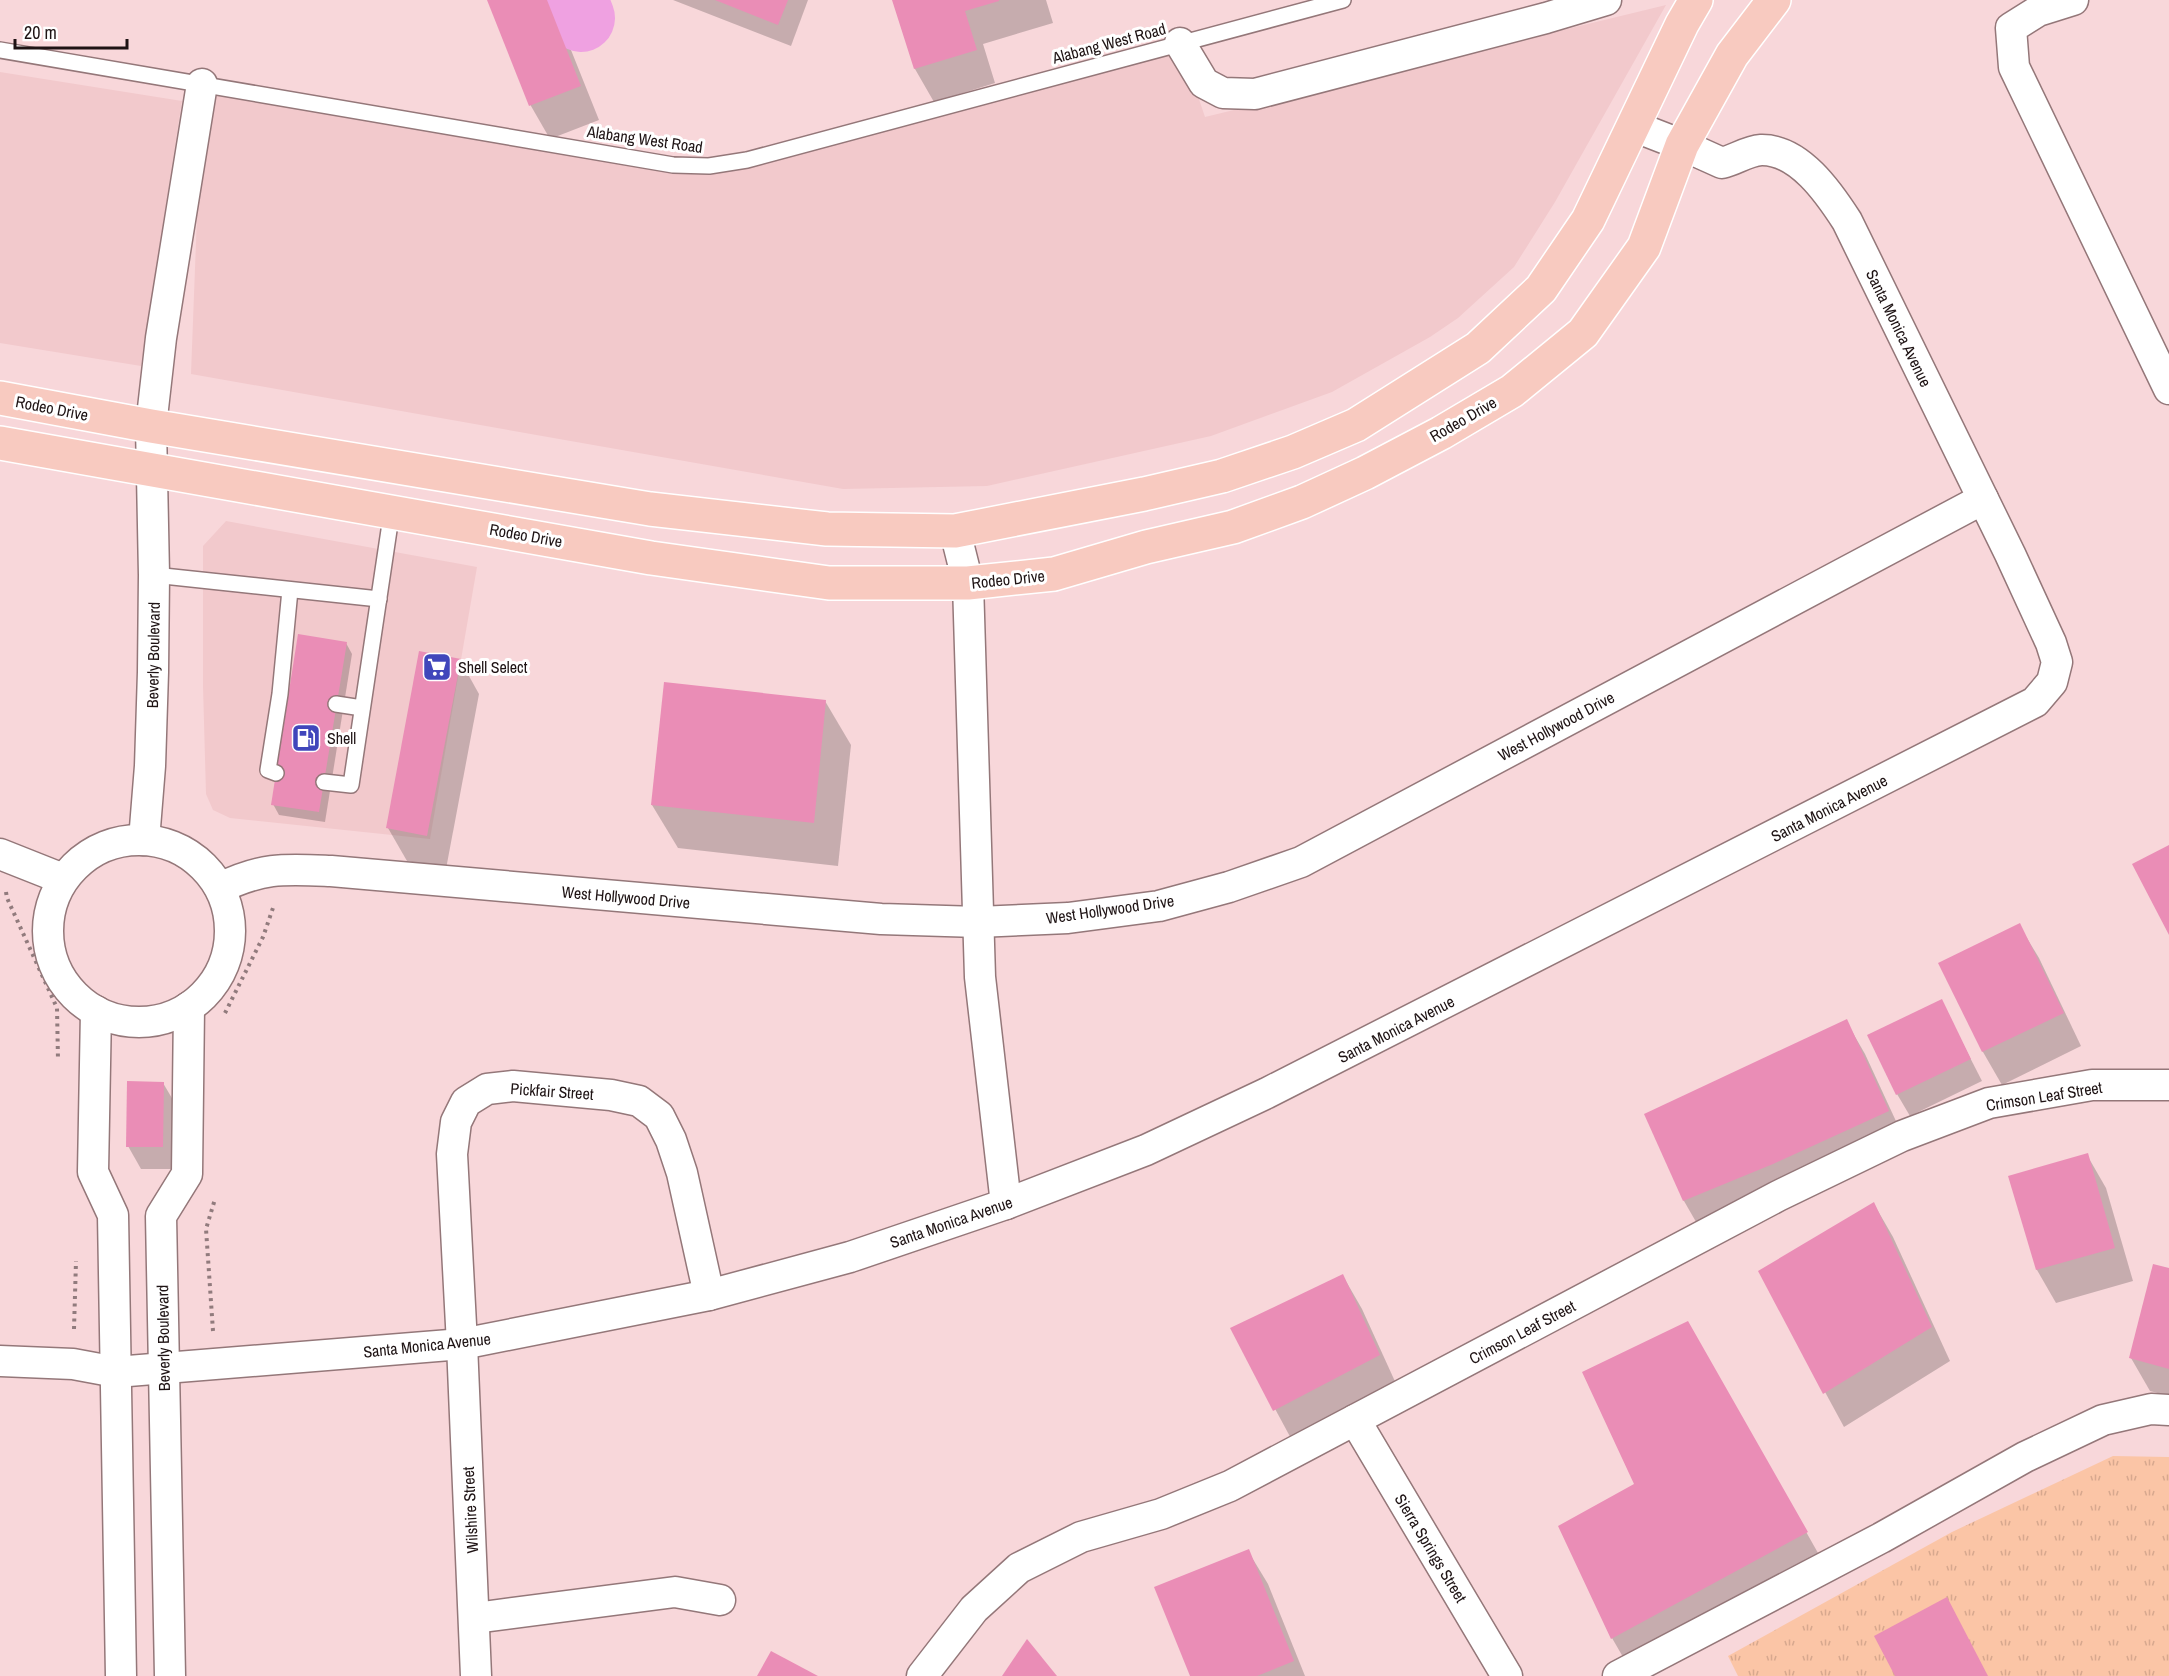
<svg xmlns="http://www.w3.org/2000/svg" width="2169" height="1676" font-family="'Archivo Narrow',sans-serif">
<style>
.built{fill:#f2c9cc}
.park{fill:url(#park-tufts)}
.shadow{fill:#0003}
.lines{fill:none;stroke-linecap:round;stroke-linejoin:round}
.river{stroke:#efa1e1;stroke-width:68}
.building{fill:#ea8db6}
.service-casing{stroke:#947779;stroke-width:18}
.minor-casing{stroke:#947779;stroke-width:33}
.primary-casing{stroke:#fff;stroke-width:36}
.path{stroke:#917b7d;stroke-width:4;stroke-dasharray:3 4.5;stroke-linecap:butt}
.service{stroke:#fff;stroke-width:15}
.minor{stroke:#fff;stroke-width:30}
.primary{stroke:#f8cac0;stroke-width:33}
.labels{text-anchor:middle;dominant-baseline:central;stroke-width:6;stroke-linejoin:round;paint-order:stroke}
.street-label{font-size:16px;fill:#1e1314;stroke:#fff}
.poi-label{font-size:16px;fill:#1e1314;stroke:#fff;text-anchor:start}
</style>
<defs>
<pattern id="park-tufts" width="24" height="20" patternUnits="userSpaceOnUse" patternTransform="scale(1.5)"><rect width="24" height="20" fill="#fbc5a6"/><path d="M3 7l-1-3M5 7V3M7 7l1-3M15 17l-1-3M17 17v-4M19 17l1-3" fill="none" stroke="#d7a88e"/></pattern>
</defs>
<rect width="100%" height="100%" fill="#f8d7da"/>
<g class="built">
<polygon points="1666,5 1555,202 1514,267 1458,318 1430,337 1332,392 1211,436 987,486 843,489 191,374 202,84 709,166 1180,43 1205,117"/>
<polygon points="0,72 182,101 141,366 0,343"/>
<polygon points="226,521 477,567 430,839 230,818 213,810 206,794 203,686 203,546"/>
</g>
<polygon class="park" points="2113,1456 2169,1457 2169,1676 1738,1676 1728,1656 1952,1532"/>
<g class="shadow">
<polygon points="489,0 551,0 599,120 550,139 531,106"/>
<polygon points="673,0 808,0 791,46"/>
<polygon points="894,0 1046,0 1053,23 983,44 995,83 934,102 915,69"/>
<polygon points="346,643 352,654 325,822 279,815 273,804"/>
<polygon points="460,660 479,694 446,869 407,861 388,828"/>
<polygon points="825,701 851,745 838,866 678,848 652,805"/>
<polygon points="2019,925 2039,958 2081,1046 2002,1085 1983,1052 1940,964"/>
<polygon points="1941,1001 1982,1081 1910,1116 1897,1094"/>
<polygon points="1846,1021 1865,1054 1907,1145 1703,1234 1684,1201 1646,1115"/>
<polygon points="163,1083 176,1105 175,1169 141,1169 128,1146"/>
<polygon points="2087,1155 2106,1188 2133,1281 2056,1303 2037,1270 2010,1177"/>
<polygon points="1874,1204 1893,1237 1950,1361 1844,1427 1760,1272"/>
<polygon points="2169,1269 2169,1396 2150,1391 2131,1358"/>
<polygon points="1343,1276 1362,1309 1398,1388 1294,1444 1232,1329"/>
<polygon points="1713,1367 1831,1576 1634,1676 1612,1638 1560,1527 1636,1485"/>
<polygon points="1248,1551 1268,1584 1305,1676 1191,1676"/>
</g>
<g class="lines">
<polyline class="river" points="574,0 581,18"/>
</g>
<g class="building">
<polygon points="487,0 547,0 581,86 529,106"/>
<polygon points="715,0 788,0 778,25"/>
<polygon points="892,0 999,0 999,1 965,11 977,50 914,69"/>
<polygon points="298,634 347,642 319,812 271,805"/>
<polygon points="419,651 461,659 427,836 386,828"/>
<polygon points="664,682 826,700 814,823 651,805"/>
<polygon points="2169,845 2169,935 2132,864"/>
<polygon points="2020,923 2064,1013 1982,1052 1938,963"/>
<polygon points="1942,999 1971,1059 1896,1095 1867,1035"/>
<polygon points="1847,1019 1889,1111 1773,1164 1683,1201 1644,1114"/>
<polygon points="127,1081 164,1082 163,1147 126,1147"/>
<polygon points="2088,1153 2115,1248 2036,1270 2008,1176"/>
<polygon points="1874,1202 1932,1327 1823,1394 1758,1271"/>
<polygon points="2153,1264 2169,1268 2169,1369 2129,1358"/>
<polygon points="1343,1274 1380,1355 1273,1411 1230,1328"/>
<polygon points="1688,1321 1808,1532 1611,1639 1558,1526 1634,1484 1582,1372"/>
<polygon points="1249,1549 1294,1661 1257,1676 1190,1676 1154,1587"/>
<polygon points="1947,1597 1988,1676 1895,1676 1874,1636"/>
<polygon points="1027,1639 1057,1676 1002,1676"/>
<polygon points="771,1651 818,1676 757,1676"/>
</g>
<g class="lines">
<g class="service-casing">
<g id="service">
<polyline points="0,50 673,165 709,166 747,160 1343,0"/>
<polyline points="154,575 379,599"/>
<polyline points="336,704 362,708"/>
<polyline points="276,773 268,770 280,694 290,590"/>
<polyline points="324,782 351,785 392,510"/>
</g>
</g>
<g class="minor-casing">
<g id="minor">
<polyline points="2073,0 2038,11 2011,28 2014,67 2169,389"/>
<polyline points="1180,43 1204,83 1223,93 1255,94 1546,18 1606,0"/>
<polyline points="955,531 968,583 980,977 1006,1204"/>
<polyline points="144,840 150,766 153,672 154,575 151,426 161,338 202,84"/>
<circle cx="139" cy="931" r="91"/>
<polyline points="0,854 63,879"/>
<path d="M220,888C263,867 284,869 331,871L881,919L978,922L1068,918L1159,906L1229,887L1301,862L1983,499"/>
<polyline points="96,1011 93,1172 113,1215 121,1676"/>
<path d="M0,1361L73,1364L116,1372L462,1344L709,1295L850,1257L1006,1204L1146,1150L1267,1093L2035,702L2052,682L2057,662L2051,643L2010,554L1847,221C1829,193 1799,149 1761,150C1747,151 1735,160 1722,163L1682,145L1633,126"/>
<polyline points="1355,1420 1507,1676"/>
<polyline points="475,1618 675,1592 720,1600"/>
<polyline points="170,1676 161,1216 187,1174 189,1007"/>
<polyline points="476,1676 462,1344 452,1154 456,1122 466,1102 487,1089 513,1086 611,1095 639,1101 659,1116 671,1140 682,1173 709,1295"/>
<polyline points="922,1676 974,1609 1019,1568 1081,1537 1161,1514 1230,1486 1778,1196 1902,1136 1989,1103 2092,1085 2169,1085"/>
<polyline points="1618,1676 1881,1538 2025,1457 2103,1420 2151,1409 2169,1410"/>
</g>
</g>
<g class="primary-casing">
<g id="primary">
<polyline points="0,398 151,426 650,509 827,529 955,531 1144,494 1222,476 1293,452 1356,425 1478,348 1541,289 1588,220 1682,24 1696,0"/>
<polyline points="0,443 651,558 829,583 968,583 1054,574 1146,547 1233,527 1302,502 1365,473 1441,433 1512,391 1583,333 1644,247 1682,145 1732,55 1774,0"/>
</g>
</g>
<g class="path">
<polyline points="6,892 7,898 57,1008 58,1060"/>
<polyline points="225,1013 263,937 274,905"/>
<polyline points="74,1329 76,1261"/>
<polyline points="213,1331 206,1229 215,1199"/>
</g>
<use href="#service" class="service"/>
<use href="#minor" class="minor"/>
<use href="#primary" class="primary"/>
</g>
<defs>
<g id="supermarket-square" transform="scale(1.5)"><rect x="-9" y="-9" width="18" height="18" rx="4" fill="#4046bb" stroke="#fff"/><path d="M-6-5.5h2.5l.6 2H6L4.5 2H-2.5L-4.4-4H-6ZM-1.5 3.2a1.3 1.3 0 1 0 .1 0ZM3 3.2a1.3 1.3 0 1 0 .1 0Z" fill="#fff"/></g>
<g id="fuel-square" transform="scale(1.5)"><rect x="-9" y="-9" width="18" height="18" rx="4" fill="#4046bb" stroke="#fff"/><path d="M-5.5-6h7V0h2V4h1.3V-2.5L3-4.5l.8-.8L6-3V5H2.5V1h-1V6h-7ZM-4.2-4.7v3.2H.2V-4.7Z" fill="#fff"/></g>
</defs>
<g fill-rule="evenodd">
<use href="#supermarket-square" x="437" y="667"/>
<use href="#fuel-square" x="306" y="738"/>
</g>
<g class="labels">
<g class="street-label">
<text transform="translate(1109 43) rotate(-15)">Alabang West Road</text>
<text transform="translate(645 139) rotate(8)">Alabang West Road</text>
<text transform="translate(1899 328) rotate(64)">Santa Monica Avenue</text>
<text transform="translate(52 408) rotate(11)">Rodeo Drive</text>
<text transform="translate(1463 419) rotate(-30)">Rodeo Drive</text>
<text transform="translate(526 535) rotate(10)">Rodeo Drive</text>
<text transform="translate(1008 579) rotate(-6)">Rodeo Drive</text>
<text transform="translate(153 655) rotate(-89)">Beverly Boulevard</text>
<text transform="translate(1556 726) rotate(-28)">West Hollywood Drive</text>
<text transform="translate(1829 808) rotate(-27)">Santa Monica Avenue</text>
<text transform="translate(626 897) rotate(5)">West Hollywood Drive</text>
<text transform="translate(1110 909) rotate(-8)">West Hollywood Drive</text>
<text transform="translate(1396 1029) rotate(-27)">Santa Monica Avenue</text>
<text transform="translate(552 1091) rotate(4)">Pickfair Street</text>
<text transform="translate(2044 1096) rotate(-9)">Crimson Leaf Street</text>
<text transform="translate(951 1222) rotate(-19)">Santa Monica Avenue</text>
<text transform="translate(1522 1332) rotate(-28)">Crimson Leaf Street</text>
<text transform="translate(163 1338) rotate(-91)">Beverly Boulevard</text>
<text transform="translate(427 1345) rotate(-6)">Santa Monica Avenue</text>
<text transform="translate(470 1510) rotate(-93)">Wilshire Street</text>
<text transform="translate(1431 1548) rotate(59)">Sierra Springs Street</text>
</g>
<g class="poi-label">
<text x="458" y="667">Shell Select</text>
<text x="327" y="738">Shell</text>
</g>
</g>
<path d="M15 39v9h112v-9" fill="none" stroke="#1e1314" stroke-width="3"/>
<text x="24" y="39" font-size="18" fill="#1e1314" stroke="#ffffff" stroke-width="4.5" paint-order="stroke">20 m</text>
</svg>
